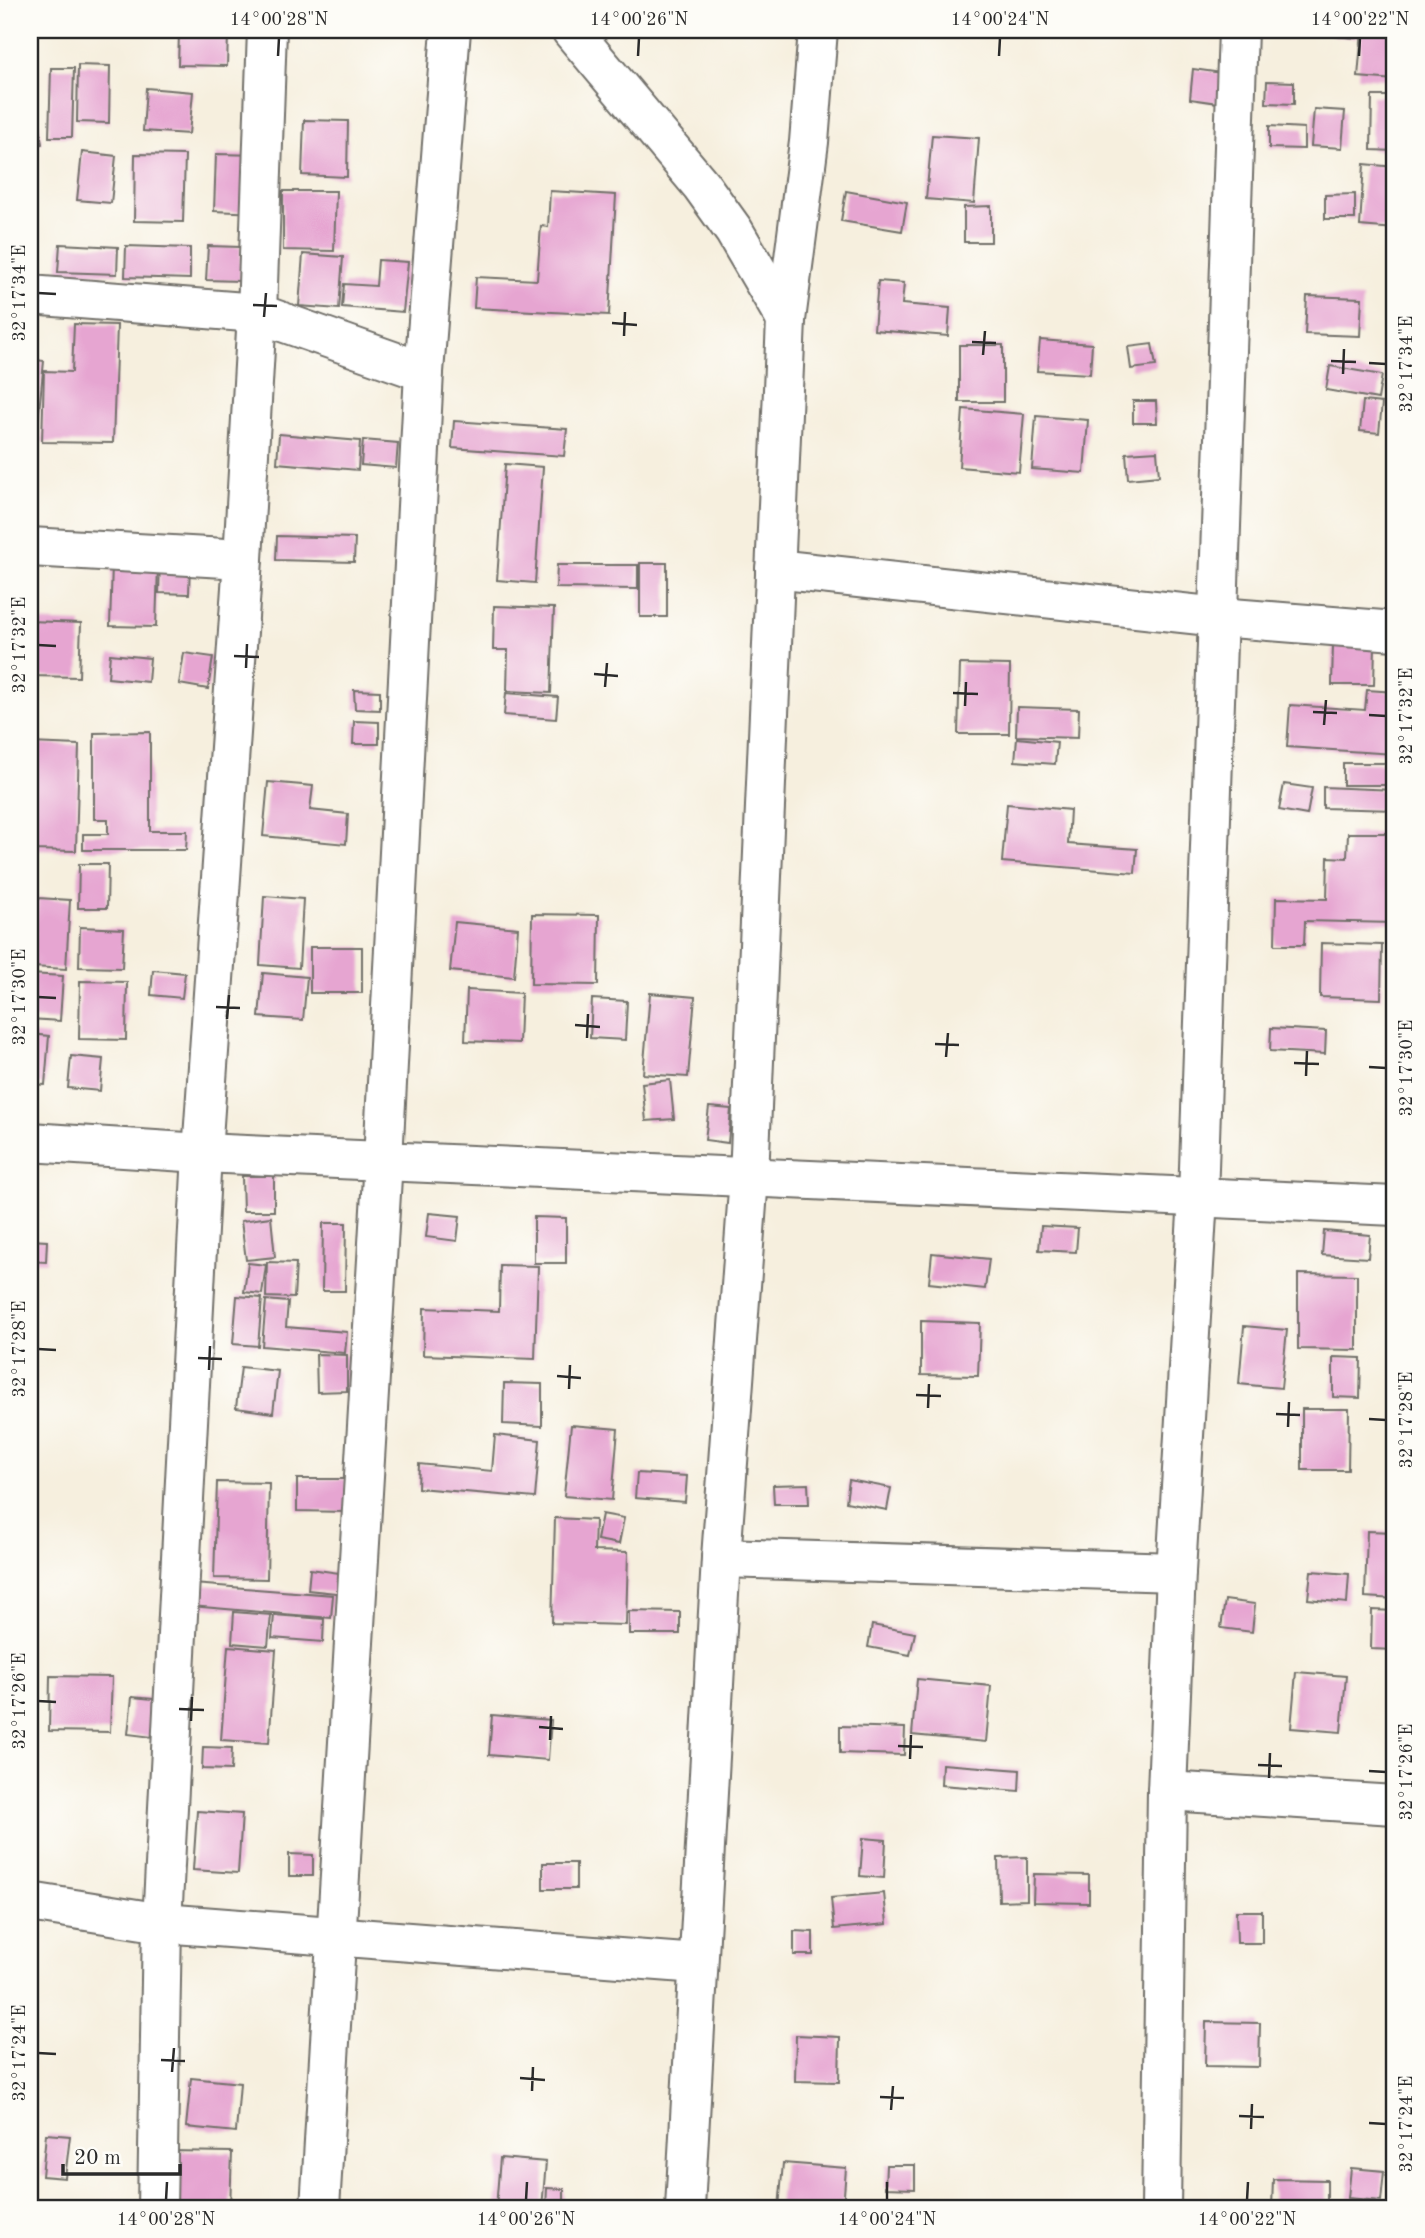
<svg xmlns="http://www.w3.org/2000/svg" width="1425" height="2238" font-family="'Old Standard TT',serif">
<style>
.building{fill:#e6a5d1}
.lines{fill:none;stroke-linecap:round;stroke-linejoin:round}
.minor-casing{stroke:#72706a;stroke-width:42}
.minor{stroke:#fff;stroke-width:38}
.ticks{fill:none;stroke:#2b2b2b;stroke-width:2.5}
.neatline{fill:none;stroke:#2b2b2b;stroke-width:2.5}
.ticks-label{font-size:18px;text-anchor:middle;fill:#2b2b2b}
</style>
<rect width="100%" height="100%" fill="#fdfcf7"/>
<filter id="ink" filterUnits="userSpaceOnUse"><feTurbulence type="fractalNoise" baseFrequency=".0143" numOctaves="2"/><feDisplacementMap in="SourceGraphic" scale="14" xChannelSelector="R" yChannelSelector="G"/><feConvolveMatrix kernelMatrix="1 2 1 2 8 2 1 2 1" color-interpolation-filters="sRGB"/></filter>
<filter id="wash" filterUnits="userSpaceOnUse"><feTurbulence type="fractalNoise" baseFrequency=".00686" numOctaves="4" result="noise"/><feDisplacementMap in="SourceGraphic" scale="28" xChannelSelector="R" yChannelSelector="G"/><feGaussianBlur stdDeviation="1.57" result="paint"/><feColorMatrix in="noise" values="0 0 0 0 0 0 0 0 0 0 0 0 0 0 0 0 0 1.4 0 .05"/><feComposite in="paint" operator="in"/></filter>
<g filter="url(#wash)">
<rect width="100%" height="100%" fill="#f6efde"/>
<g id="blocks">
<g class="building">
<polygon points="1334,30 1357,30 1356,38 1334,36"/>
<polygon points="1362,30 1395,30 1395,80 1358,77"/>
<polygon points="179,33 228,34 227,66 178,65"/>
<polygon points="78,65 110,66 109,123 77,122"/>
<polygon points="51,68 74,68 72,137 49,137"/>
<polygon points="1193,69 1222,73 1218,103 1190,99"/>
<polygon points="1267,81 1294,82 1294,104 1266,103"/>
<polygon points="146,88 193,92 189,134 143,131"/>
<polygon points="1372,96 1395,96 1395,151 1371,150"/>
<polygon points="1314,109 1345,111 1342,148 1311,146"/>
<polygon points="304,120 348,121 347,177 302,175"/>
<polygon points="39,123 42,144 30,146 30,125"/>
<polygon points="1269,126 1304,128 1304,149 1269,148"/>
<polygon points="932,135 979,138 974,203 926,199"/>
<polygon points="82,152 116,156 111,203 77,200"/>
<polygon points="135,154 185,155 183,222 134,221"/>
<polygon points="216,154 260,155 257,213 214,211"/>
<polygon points="1364,164 1395,167 1395,229 1360,226"/>
<polygon points="283,191 336,191 334,251 283,250"/>
<polygon points="550,191 616,195 609,315 474,308 476,277 537,280 541,226 548,227"/>
<polygon points="846,191 907,202 902,231 841,221"/>
<polygon points="1355,194 1355,219 1325,219 1325,195"/>
<polygon points="991,206 991,242 964,242 964,207"/>
<polygon points="60,244 118,247 117,274 58,272"/>
<polygon points="126,246 190,248 190,279 125,277"/>
<polygon points="208,246 241,247 240,281 206,280"/>
<polygon points="303,254 343,257 339,309 299,306"/>
<polygon points="378,260 408,262 403,312 342,307 344,284 376,286"/>
<polygon points="878,281 904,283 902,304 950,308 948,336 874,330"/>
<polygon points="1307,296 1362,298 1360,336 1305,334"/>
<polygon points="74,324 117,325 113,443 42,442 44,371 72,372"/>
<polygon points="1040,340 1092,344 1090,374 1037,371"/>
<polygon points="1152,344 1156,366 1131,369 1128,347"/>
<rect x="959" y="345" width="44" height="57"/>
<polygon points="30,359 44,361 36,441 30,440"/>
<polygon points="1330,366 1382,375 1378,399 1326,390"/>
<polygon points="1133,401 1156,401 1157,423 1133,423"/>
<polygon points="1363,401 1382,403 1379,433 1360,431"/>
<polygon points="963,409 1024,414 1019,472 959,467"/>
<polygon points="1036,416 1088,420 1084,473 1032,469"/>
<polygon points="454,421 567,429 564,456 452,448"/>
<polygon points="279,434 360,441 358,470 277,463"/>
<polygon points="363,440 398,443 396,468 361,465"/>
<polygon points="1157,451 1159,476 1128,479 1126,453"/>
<polygon points="505,464 543,467 535,583 497,580"/>
<polygon points="277,536 355,538 354,562 276,560"/>
<polygon points="160,562 190,563 189,594 159,593"/>
<rect x="640" y="563" width="27" height="54"/>
<polygon points="112,564 158,565 156,627 110,626"/>
<polygon points="557,565 638,565 638,589 556,588"/>
<polygon points="494,606 554,608 551,693 507,691 508,650 493,650"/>
<polygon points="30,621 81,623 79,677 30,676"/>
<polygon points="1333,644 1375,644 1374,685 1332,685"/>
<polygon points="184,653 213,657 208,689 179,684"/>
<polygon points="110,654 150,658 148,682 108,678"/>
<polygon points="960,664 1010,665 1009,734 958,734"/>
<polygon points="354,690 380,691 380,710 355,709"/>
<polygon points="1367,690 1395,692 1394,754 1287,747 1290,705 1365,710"/>
<polygon points="506,693 558,697 556,719 504,715"/>
<polygon points="1017,707 1079,709 1078,738 1016,736"/>
<polygon points="354,721 379,722 379,744 353,744"/>
<polygon points="150,732 150,831 187,831 186,850 83,850 83,834 108,834 108,819 94,819 94,733"/>
<polygon points="1017,738 1057,742 1055,764 1015,761"/>
<polygon points="30,743 79,745 76,851 30,850"/>
<rect x="1343" y="763" width="45" height="22"/>
<polygon points="268,782 313,786 310,810 348,814 346,844 263,836"/>
<polygon points="1284,784 1312,788 1307,815 1279,810"/>
<polygon points="1323,787 1395,790 1395,810 1323,808"/>
<polygon points="1007,804 1070,810 1068,844 1137,849 1135,873 1002,862"/>
<polygon points="1348,833 1395,833 1395,923 1305,921 1304,945 1275,945 1276,898 1327,899 1328,857 1347,858"/>
<polygon points="79,864 108,864 107,908 78,908"/>
<polygon points="264,896 303,899 299,968 260,965"/>
<polygon points="38,898 70,900 66,969 33,967"/>
<polygon points="532,914 599,915 598,985 531,984"/>
<polygon points="455,922 518,928 514,977 450,971"/>
<polygon points="80,927 124,929 122,968 79,967"/>
<polygon points="1321,943 1382,945 1381,999 1320,997"/>
<rect x="310" y="947" width="52" height="46"/>
<polygon points="153,970 185,973 182,998 151,995"/>
<polygon points="263,973 307,977 303,1020 259,1017"/>
<polygon points="30,974 63,976 60,1021 30,1019"/>
<polygon points="80,981 127,982 126,1040 79,1039"/>
<polygon points="467,990 521,993 519,1043 465,1041"/>
<polygon points="650,993 695,997 688,1077 643,1074"/>
<polygon points="592,999 627,1001 625,1040 590,1038"/>
<polygon points="1271,1028 1326,1031 1325,1054 1270,1051"/>
<polygon points="30,1034 49,1036 45,1085 30,1084"/>
<polygon points="71,1056 103,1059 100,1091 68,1088"/>
<polygon points="670,1080 674,1119 646,1121 642,1083"/>
<polygon points="709,1107 731,1109 728,1143 705,1140"/>
<polygon points="242,1176 274,1176 274,1211 243,1211"/>
<polygon points="429,1213 460,1216 457,1241 426,1237"/>
<polygon points="271,1217 275,1257 246,1260 241,1221"/>
<polygon points="534,1217 566,1218 566,1263 534,1263"/>
<polygon points="323,1223 346,1223 345,1291 322,1291"/>
<polygon points="1041,1226 1078,1228 1076,1252 1039,1250"/>
<polygon points="1324,1231 1370,1235 1368,1258 1322,1255"/>
<polygon points="30,1240 47,1241 46,1262 30,1261"/>
<polygon points="932,1253 989,1259 985,1289 929,1283"/>
<polygon points="267,1262 296,1263 294,1298 266,1297"/>
<polygon points="248,1263 266,1265 262,1294 244,1292"/>
<polygon points="500,1265 538,1266 535,1359 423,1355 424,1308 499,1311"/>
<polygon points="1298,1274 1357,1275 1357,1350 1298,1349"/>
<polygon points="237,1296 262,1298 258,1346 233,1344"/>
<polygon points="266,1300 288,1302 286,1327 347,1332 345,1353 262,1346"/>
<polygon points="921,1321 980,1323 978,1376 921,1375"/>
<polygon points="1244,1326 1287,1330 1281,1388 1239,1384"/>
<polygon points="316,1354 347,1355 347,1391 317,1392"/>
<polygon points="1333,1357 1361,1358 1360,1398 1333,1397"/>
<polygon points="241,1367 278,1371 273,1413 236,1408"/>
<polygon points="504,1383 542,1384 542,1426 503,1424"/>
<polygon points="1302,1409 1349,1409 1348,1470 1302,1470"/>
<polygon points="571,1425 618,1429 612,1500 564,1496"/>
<polygon points="495,1435 540,1440 535,1498 418,1488 419,1464 492,1471"/>
<polygon points="637,1473 687,1476 685,1502 635,1498"/>
<polygon points="297,1479 346,1479 346,1512 297,1511"/>
<polygon points="849,1480 891,1488 887,1510 846,1502"/>
<polygon points="217,1482 269,1483 267,1579 214,1578"/>
<polygon points="808,1484 809,1504 774,1504 773,1485"/>
<polygon points="602,1514 624,1518 619,1544 597,1540"/>
<polygon points="555,1518 595,1520 594,1551 628,1552 626,1625 552,1623"/>
<polygon points="1367,1531 1395,1532 1395,1599 1365,1597"/>
<polygon points="310,1569 347,1574 345,1594 308,1590"/>
<polygon points="1311,1571 1349,1574 1347,1603 1308,1599"/>
<polygon points="193,1584 333,1595 331,1618 191,1606"/>
<polygon points="1225,1600 1255,1604 1252,1632 1221,1628"/>
<polygon points="1372,1610 1395,1611 1395,1650 1371,1649"/>
<polygon points="629,1611 680,1612 680,1634 629,1634"/>
<polygon points="234,1612 271,1615 268,1646 232,1643"/>
<polygon points="274,1615 324,1619 323,1642 272,1638"/>
<polygon points="872,1625 915,1633 910,1655 868,1647"/>
<polygon points="228,1646 276,1650 269,1743 221,1740"/>
<polygon points="1296,1672 1346,1676 1341,1732 1291,1728"/>
<polygon points="50,1676 112,1677 110,1732 49,1731"/>
<polygon points="917,1679 991,1686 986,1742 912,1735"/>
<polygon points="132,1697 164,1700 160,1738 128,1734"/>
<polygon points="492,1715 551,1720 548,1760 489,1755"/>
<polygon points="840,1726 905,1728 904,1755 840,1753"/>
<polygon points="203,1747 232,1748 231,1770 202,1769"/>
<polygon points="942,1764 1020,1770 1019,1791 941,1785"/>
<polygon points="197,1811 242,1814 238,1873 193,1870"/>
<polygon points="863,1838 886,1840 884,1878 860,1876"/>
<polygon points="289,1854 313,1855 313,1876 289,1876"/>
<polygon points="1027,1857 1027,1900 999,1901 998,1858"/>
<rect x="543" y="1863" width="33" height="26"/>
<polygon points="1034,1874 1089,1875 1089,1903 1033,1902"/>
<polygon points="884,1893 887,1924 834,1929 831,1898"/>
<polygon points="1236,1911 1262,1911 1262,1943 1237,1943"/>
<polygon points="794,1931 813,1932 813,1955 794,1955"/>
<polygon points="1206,2022 1260,2023 1259,2067 1205,2066"/>
<polygon points="796,2035 840,2037 839,2082 795,2081"/>
<polygon points="191,2078 240,2083 236,2132 186,2127"/>
<polygon points="46,2134 70,2136 65,2178 42,2176"/>
<polygon points="169,2151 232,2152 230,2208 168,2208"/>
<polygon points="500,2158 546,2162 542,2208 496,2208"/>
<polygon points="783,2163 846,2168 843,2208 779,2208"/>
<polygon points="886,2165 915,2165 915,2189 885,2188"/>
<polygon points="1351,2168 1384,2171 1381,2201 1348,2198"/>
<polygon points="1273,2179 1327,2180 1327,2208 1272,2208"/>
<polygon points="547,2188 564,2189 564,2208 546,2208"/>
</g>
</g>
</g>
<g filter="url(#ink)">
<use href="#blocks" fill-opacity="0" stroke="#72706a" stroke-width="2"/>
<g class="lines">
<g class="minor-casing">
<g id="minor">
<polyline points="571,30 701,185 734,231 786,320"/>
<polyline points="30,295 257,313 424,372"/>
<polyline points="30,547 243,559"/>
<polyline points="775,569 1219,617 1395,631"/>
<polyline points="30,1142 202,1153 1395,1206"/>
<polyline points="721,1558 1176,1572"/>
<polyline points="1167,1791 1395,1805"/>
<polyline points="30,1902 162,1923 698,1964"/>
<polyline points="157,2208 162,1923 202,1153 243,559 257,313 267,30"/>
<polyline points="320,2208 383,1160 424,372 451,30"/>
<polyline points="685,2208 721,1558 749,1177 786,320 809,142 818,30"/>
<polyline points="1161,2208 1167,1791 1176,1572 1198,1197 1238,30"/>
</g>
</g>
<use href="#minor" class="minor"/>
</g>
</g>
<path class="ticks" d="M278,56L279,38M638,56L639,38M999,56L1000,38M1359,56L1360,38M38,293L56,294M253,305L277,306M264,317L266,293M612,323L637,325M624,336L625,312M972,342L996,343M983,355L985,331M1331,361L1356,362M1369,363L1386,364M1343,374L1344,349M38,645L56,646M234,656L259,657M246,668L247,644M594,674L618,676M605,687L607,663M953,693L978,694M965,706L966,682M1313,712L1337,713M1369,715L1386,716M1324,725L1326,700M38,997L56,998M216,1007L240,1008M227,1019L229,995M575,1025L600,1027M587,1038L588,1014M935,1044L959,1045M946,1057L948,1033M1294,1063L1319,1064M1369,1067L1386,1068M1306,1076L1307,1051M38,1349L56,1350M198,1358L222,1359M209,1370L210,1346M557,1376L581,1378M569,1389L570,1365M916,1395L941,1396M928,1408L929,1384M1276,1414L1300,1415M1369,1419L1386,1420M1288,1427L1289,1402M38,1701L56,1702M179,1709L204,1710M191,1721L192,1697M539,1727L563,1729M550,1740L551,1716M898,1746L923,1747M910,1759L911,1735M1258,1765L1282,1766M1369,1771L1386,1772M1269,1778L1270,1753M38,2053L56,2054M161,2060L185,2061M172,2072L174,2048M520,2078L545,2080M532,2091L533,2067M880,2097L904,2098M891,2110L893,2086M1239,2116L1264,2117M1369,2123L1386,2124M1251,2129L1252,2104M166,2200L167,2182M526,2200L527,2182M887,2200V2182M1247,2200L1248,2182"/>
<rect width="1425" height="2238" fill="none" stroke="#fdfcf7" stroke-width="77"/>
<path d="M63 2164v10h117v-10" fill="none" stroke="#2b2b2b" stroke-width="3.5"/>
<text x="74" y="2164" font-size="21" fill="#2b2b2b" stroke="#fdfcf7" stroke-width="5" paint-order="stroke">20 m</text>
<rect x="38" y="38" width="1348" height="2162" class="neatline"/>
<g class="ticks-label">
<text x="279" y="25">14°00'28"N</text>
<text x="639" y="25">14°00'26"N</text>
<text x="1000" y="25">14°00'24"N</text>
<text x="1360" y="25">14°00'22"N</text>
<text transform="translate(19 293) rotate(-90)" y="6">32°17'34"E</text>
<text transform="translate(1406 364) rotate(-90)" y="6">32°17'34"E</text>
<text transform="translate(19 645) rotate(-90)" y="6">32°17'32"E</text>
<text transform="translate(1406 716) rotate(-90)" y="6">32°17'32"E</text>
<text transform="translate(19 997) rotate(-90)" y="6">32°17'30"E</text>
<text transform="translate(1406 1068) rotate(-90)" y="6">32°17'30"E</text>
<text transform="translate(19 1349) rotate(-90)" y="6">32°17'28"E</text>
<text transform="translate(1406 1420) rotate(-90)" y="6">32°17'28"E</text>
<text transform="translate(19 1701) rotate(-90)" y="6">32°17'26"E</text>
<text transform="translate(1406 1772) rotate(-90)" y="6">32°17'26"E</text>
<text transform="translate(19 2053) rotate(-90)" y="6">32°17'24"E</text>
<text transform="translate(1406 2124) rotate(-90)" y="6">32°17'24"E</text>
<text x="166" y="2225">14°00'28"N</text>
<text x="526" y="2225">14°00'26"N</text>
<text x="887" y="2225">14°00'24"N</text>
<text x="1247" y="2225">14°00'22"N</text>
</g>
</svg>
